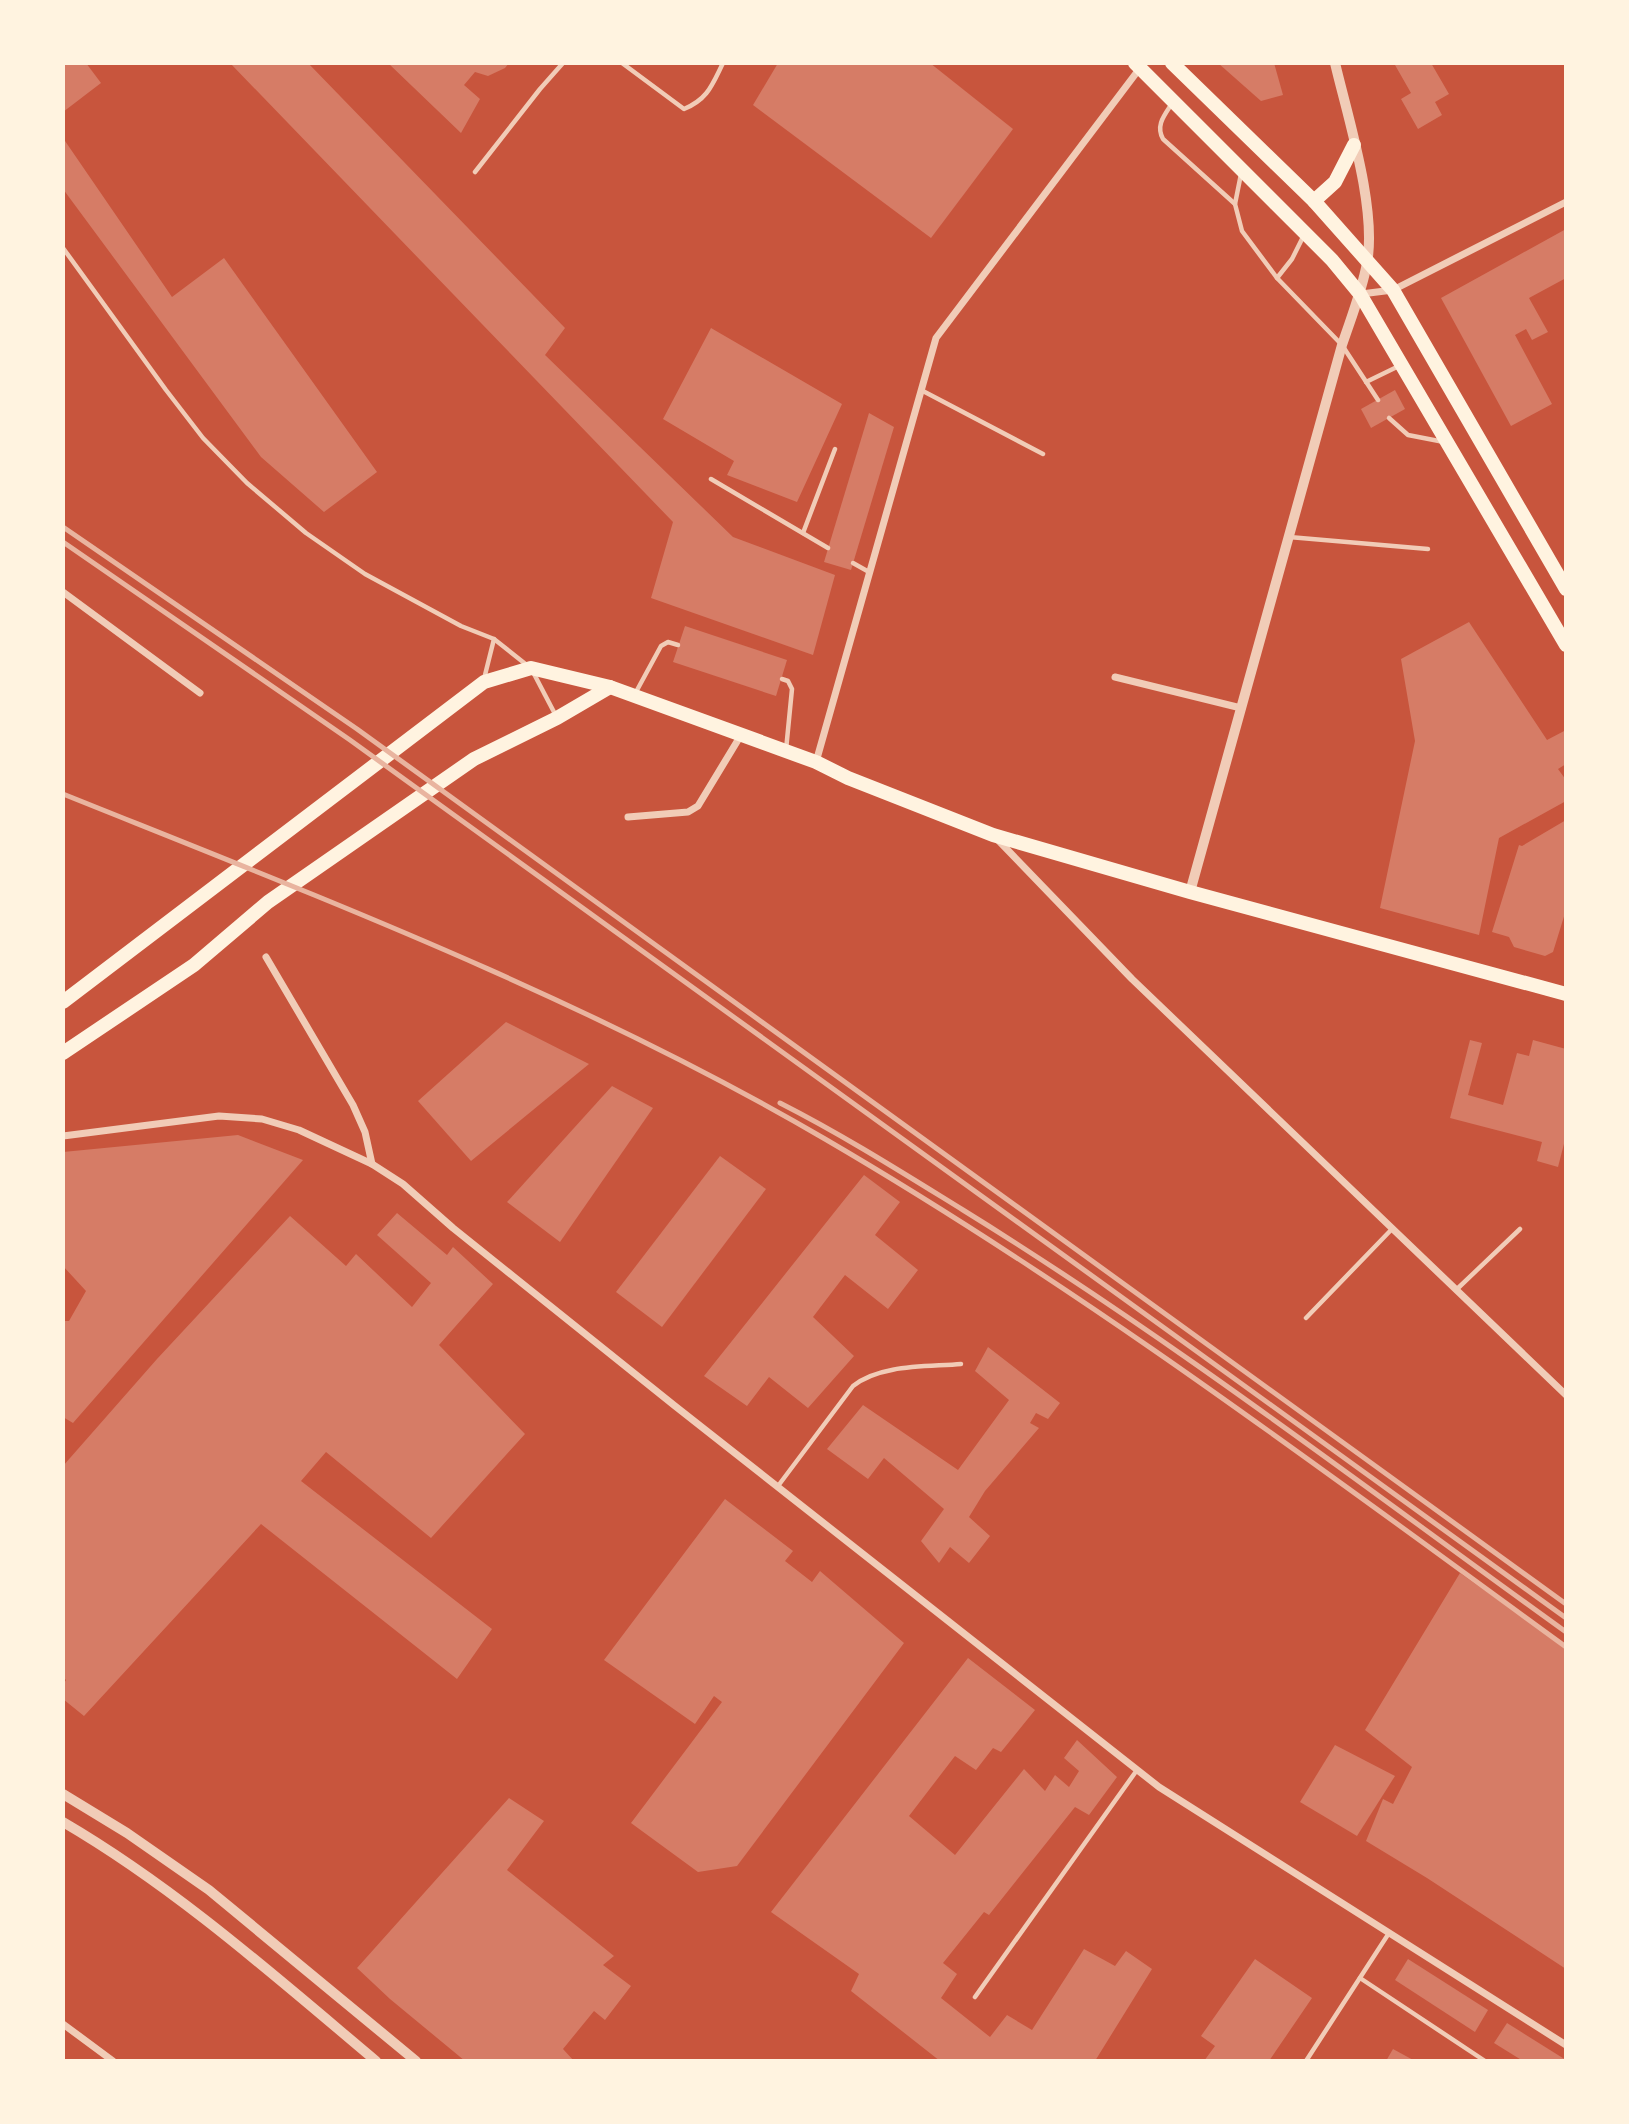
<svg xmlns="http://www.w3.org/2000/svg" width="1629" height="2124" font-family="'Roboto Condensed',sans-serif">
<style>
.building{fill:#d67c66}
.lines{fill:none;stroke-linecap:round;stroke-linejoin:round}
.service{stroke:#f1ccb7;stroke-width:4.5}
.minor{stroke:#f1ccb7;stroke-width:7}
.tertiary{stroke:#f1ccb7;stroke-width:10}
.primary{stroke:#fff3e0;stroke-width:14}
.rail{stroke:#e9b49f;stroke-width:5}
</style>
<rect width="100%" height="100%" fill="#c8553d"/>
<g class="building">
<polygon points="63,63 86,63 101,83 63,112"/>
<polygon points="230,63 308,63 565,328 545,355 733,537 835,575 813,655 651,598 673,522"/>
<polygon points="388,63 509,63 505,68 488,76 475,72 464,85 480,99 461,133"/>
<polygon points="778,63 930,63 1013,129 931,238 753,105"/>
<polygon points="1218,63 1274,63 1283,95 1261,101"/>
<polygon points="1399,63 1431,63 1449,94 1435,102 1442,115 1418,129 1401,99 1411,93 1395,65"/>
<polygon points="63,138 172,297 224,258 377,472 324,512 261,457 63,189"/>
<polygon points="1566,229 1566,278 1529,298 1548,332 1532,340 1526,329 1515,335 1552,404 1511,426 1441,298"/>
<polygon points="711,328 842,404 797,502 727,475 734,461 663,419"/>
<polygon points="1395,390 1405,409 1371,428 1361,409"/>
<polygon points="869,413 894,427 851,570 824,562"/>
<polygon points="1469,622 1547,740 1566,730 1566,764 1558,769 1566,780 1566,801 1499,838 1479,935 1380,908 1415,741 1401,659"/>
<polygon points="685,626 787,660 776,696 673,662"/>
<polygon points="1566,820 1566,910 1553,952 1545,956 1514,947 1509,937 1492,932 1519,845 1522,846"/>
<polygon points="506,1022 589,1064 471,1161 418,1101"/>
<polygon points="1470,1040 1482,1043 1468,1095 1503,1105 1517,1053 1529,1056 1533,1040 1566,1049 1566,1136 1558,1167 1537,1161 1542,1142 1450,1118"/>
<polygon points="612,1086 653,1108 560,1242 507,1202"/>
<polygon points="238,1135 303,1160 73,1423 63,1417 63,1321 69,1321 86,1291 63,1266 63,1152"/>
<polygon points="720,1156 766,1189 662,1327 616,1292"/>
<polygon points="864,1175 900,1202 875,1235 918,1270 888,1309 845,1275 813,1317 854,1356 808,1408 769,1377 747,1406 704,1376"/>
<polygon points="397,1213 447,1255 453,1247 493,1284 439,1345 525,1434 431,1538 326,1452 301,1481 492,1629 457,1679 261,1524 84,1716 63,1699 63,1685 66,1680 63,1677 63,1466 157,1359 290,1216 346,1266 356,1254 412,1307 431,1283 377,1235"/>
<polygon points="988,1347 1060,1403 1048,1419 1036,1413 1030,1423 1039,1428 985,1491 969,1517 990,1536 969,1563 950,1547 939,1563 921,1541 944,1509 884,1458 868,1479 827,1449 863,1405 958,1470 1009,1400 975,1371"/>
<polygon points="725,1499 793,1551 785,1561 812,1582 820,1571 904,1643 737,1866 698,1872 631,1823 722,1702 714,1696 695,1724 604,1660"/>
<polygon points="1460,1573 1566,1648 1566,1969 1427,1878 1366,1841 1383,1799 1393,1804 1412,1767 1365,1730"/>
<polygon points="968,1658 1035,1710 1001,1752 993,1748 976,1770 955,1756 909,1816 955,1855 1024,1769 1045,1791 1055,1775 1069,1787 1079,1771 1064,1758 1077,1740 1117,1777 1089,1815 1075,1807 989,1915 984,1912 943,1963 957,1974 941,1998 990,2037 1007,2015 1032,2030 1084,1949 1115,1966 1126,1951 1152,1969 1095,2061 940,2061 851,1991 859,1974 771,1912"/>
<polygon points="1335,1745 1395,1776 1357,1836 1300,1802"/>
<polygon points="509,1798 544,1821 507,1870 614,1956 603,1965 631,1986 605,2020 594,2011 563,2049 574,2061 465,2061 390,1999 357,1968"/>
<polygon points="1255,1959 1312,1998 1269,2061 1204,2061 1215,2046 1201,2036"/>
<polygon points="1408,1959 1488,2010 1475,2032 1395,1980"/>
<polygon points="1507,2023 1566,2060 1566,2061 1523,2061 1494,2043"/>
<polygon points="1393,2049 1415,2061 1386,2061"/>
</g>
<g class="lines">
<g class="service">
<path d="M622,63L684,109C708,99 712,85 723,63"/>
<path d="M1171,105C1163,117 1156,126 1163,139L1235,204"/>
<polyline points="475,172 540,89 563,63"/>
<polyline points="1241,174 1235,204 1242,231 1277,278 1342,345 1378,400"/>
<polyline points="63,248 166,390 203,438 247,483 306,533 365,574 461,626 494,639 528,666"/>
<polyline points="1277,278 1292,259 1303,237"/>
<polyline points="1366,382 1401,365"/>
<polyline points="921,390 1043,454"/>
<polyline points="1389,418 1408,435 1444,442"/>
<polyline points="711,479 828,548"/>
<polyline points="803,533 835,449"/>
<polyline points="1289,537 1428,549"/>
<polyline points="853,563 869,572"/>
<polyline points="533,672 555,714"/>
<polyline points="484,679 494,639"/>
<polyline points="782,679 788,681 792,689 786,750"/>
<polyline points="636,692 661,646 668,642 678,645"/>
<polyline points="1456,1290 1520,1229"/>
<polyline points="1306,1318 1391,1230"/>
<path d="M778,1486L853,1386C880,1364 928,1367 961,1364"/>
<polyline points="1360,1978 1485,2061"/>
<polyline points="975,1997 1137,1770"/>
<polyline points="1306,2061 1389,1933"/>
</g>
<g class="minor">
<polyline points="1361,294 1393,290 1566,202"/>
<polyline points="63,592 200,693"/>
<polyline points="1115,677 1241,708"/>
<polyline points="816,762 936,338 1140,68"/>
<polyline points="628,817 688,812 698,806 741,735"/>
<polyline points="998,840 1132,979 1566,1395"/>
<polyline points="266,957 353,1105 365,1132 372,1164"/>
<polyline points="63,1136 219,1116 262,1119 299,1130 372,1164 403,1184 453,1228 675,1406 1159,1787 1566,2045"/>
<polyline points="63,2024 113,2061"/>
</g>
<g class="tertiary">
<path d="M1190,892L1342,345C1351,318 1362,291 1367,263C1377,209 1348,118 1335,63"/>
<polyline points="63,1794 127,1833 209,1890 416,2061"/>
<path d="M63,1822C176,1888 276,1977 376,2061"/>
</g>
<g class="primary">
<polyline points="1135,63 1332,260 1360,294 1566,645"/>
<polyline points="1172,63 1314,201 1393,290 1566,589"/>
<polyline points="1314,201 1335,182 1354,145"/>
<polyline points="63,1002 484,682 531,668 610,687 816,762 848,778 993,835 1190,892 1566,994"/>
<polyline points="63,1053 194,965 268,902 474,759 557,718 610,687"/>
</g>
<g class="rail">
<polyline points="63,527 357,729 1566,1604"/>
<polyline points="63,542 350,740 1566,1618"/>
<path d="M63,794C322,898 584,998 825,1139C1084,1290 1324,1471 1566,1647"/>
<path d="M780,1103C843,1135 903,1173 963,1210C1172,1339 1367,1489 1566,1632"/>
</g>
</g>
<rect width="1629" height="2124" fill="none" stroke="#fff3e0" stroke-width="130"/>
</svg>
